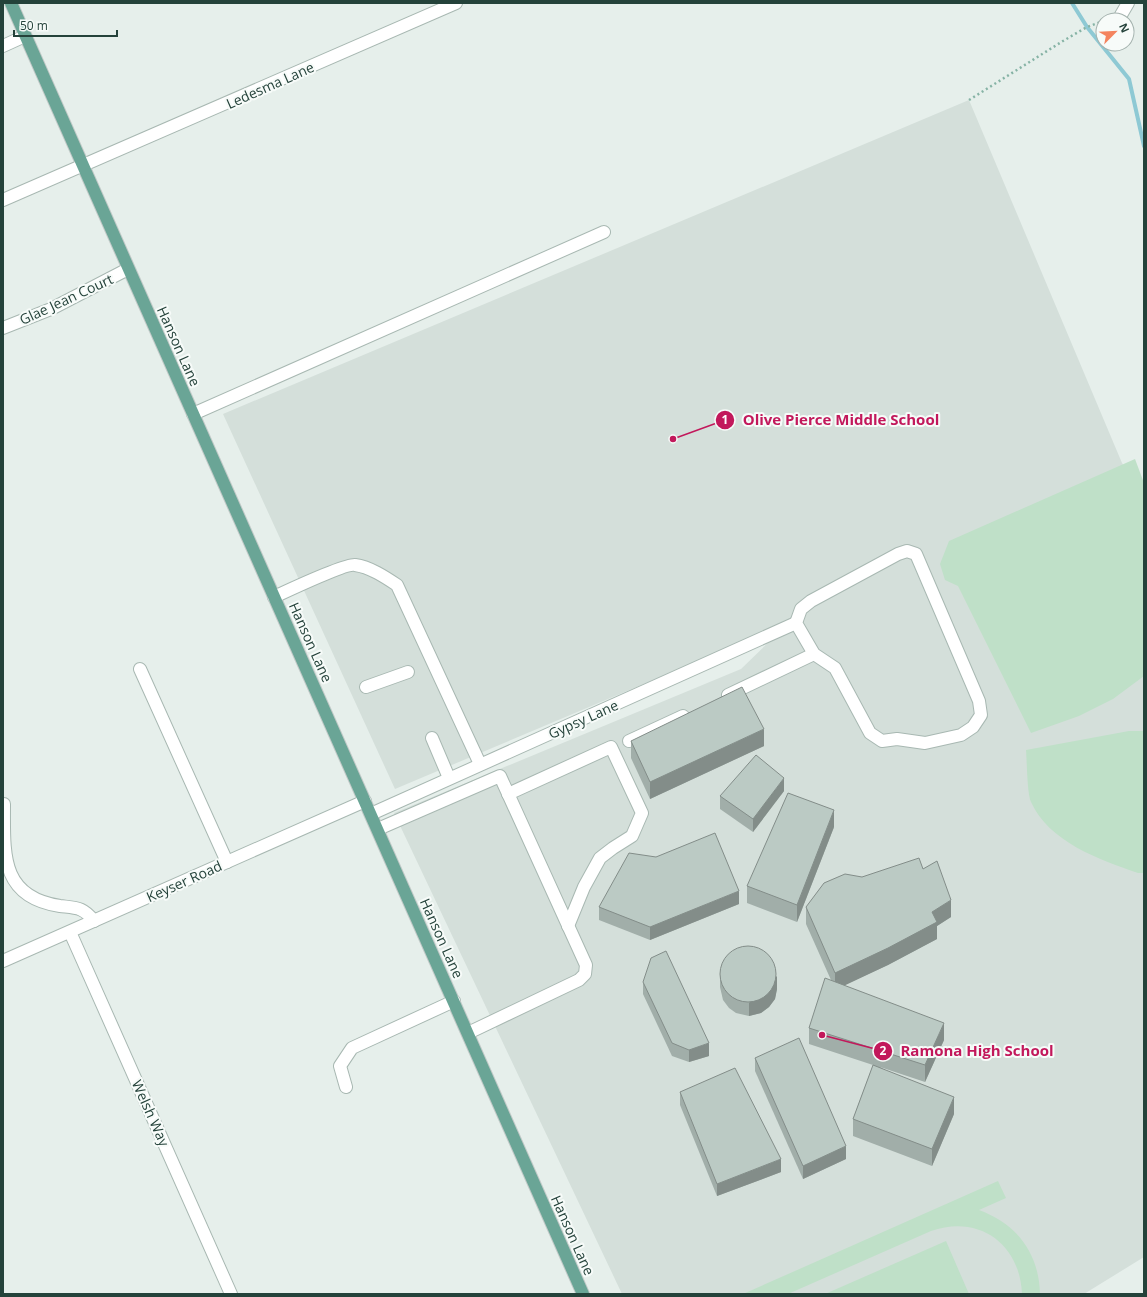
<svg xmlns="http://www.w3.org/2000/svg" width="1147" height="1297" font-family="'Open Sans',sans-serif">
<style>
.built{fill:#d4dfda}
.green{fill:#bfe0c8}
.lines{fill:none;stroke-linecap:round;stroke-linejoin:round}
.stream{stroke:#8ec9d4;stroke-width:4}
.minor-casing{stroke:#a8b8b2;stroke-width:14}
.major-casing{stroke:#c2cac8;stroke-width:14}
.path{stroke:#86b3a5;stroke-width:2.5;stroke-dasharray:2 3;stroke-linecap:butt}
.minor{stroke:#fff;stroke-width:12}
.major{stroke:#6aa596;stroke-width:12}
.wall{fill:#a1aea9}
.shaded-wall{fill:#838d89}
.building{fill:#bbcac4;stroke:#838d89}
.labels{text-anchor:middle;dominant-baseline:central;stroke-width:4;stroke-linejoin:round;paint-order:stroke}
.street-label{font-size:14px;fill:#24423a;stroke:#f7fbf9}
.leader{fill:none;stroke:#c2185b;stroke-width:1.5}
.callout-dot{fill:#c2185b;stroke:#f7fbf9;stroke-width:1.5}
.mark-label{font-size:12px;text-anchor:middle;font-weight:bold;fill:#fff}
.callout-label{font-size:15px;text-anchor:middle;font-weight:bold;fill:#c2185b;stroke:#f7fbf9;stroke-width:4;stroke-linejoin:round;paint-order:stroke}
</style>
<rect width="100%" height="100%" fill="#e6efeb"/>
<polygon class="built" points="969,100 1122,463 1144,496 1144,1257 1084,1294 622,1294 394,813 741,669 775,636 691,664 395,789 223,414"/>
<g class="green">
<polygon points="1135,459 1144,483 1144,676 1113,699 1079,716 1031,733 958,586 945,580 940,564 949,541"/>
<path d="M1129,731H1144V873H1138C1100,860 1049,842 1031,802C1027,793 1027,762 1026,750Z"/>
<path d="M998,1181L1006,1198L979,1210C1017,1224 1039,1253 1040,1294H1022C1020,1244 979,1214 931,1231L788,1294H743Z"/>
<polygon points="946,1241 969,1294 825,1294"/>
</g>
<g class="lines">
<polyline class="stream" points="1072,3 1087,27 1129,79 1144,146"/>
<g class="minor-casing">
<g id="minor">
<polyline points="1121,15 1128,3"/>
<polyline points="3,46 25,36"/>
<polyline points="3,200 456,3"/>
<polyline points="3,328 51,309 128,269"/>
<polyline points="193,414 604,232"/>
<polygon points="907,551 916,554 979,701 981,715 973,727 961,735 925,743 897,739 882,741 870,733 835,668 814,654 796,623 801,609 811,601 898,554"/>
<path d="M274,597C287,591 346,563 355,565C370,567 385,577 397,585L480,764"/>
<polyline points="140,669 227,862"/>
<polyline points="366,687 408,672"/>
<polyline points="728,695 814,654"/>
<polyline points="432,738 449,778"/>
<polyline points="629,741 683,716"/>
<polyline points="508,794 611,747 642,813 632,836 613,848 600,858 584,887 568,926"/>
<path d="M4,804C4,854 0,897 60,906C77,908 83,907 94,921"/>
<polyline points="371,814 796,623"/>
<polyline points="378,829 500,776 586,965 585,974 579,980 468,1033"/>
<polyline points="70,932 231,1294"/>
<polyline points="3,961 365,801"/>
<polyline points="346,1087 340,1066 352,1048 454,1001"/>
</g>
</g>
<g class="major-casing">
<polyline id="major" points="11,3 583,1294"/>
</g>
<polyline class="path" points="969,100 1063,41 1087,27 1103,21"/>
<use href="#minor" class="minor"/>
<use href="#major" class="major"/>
</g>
<g class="wall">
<polygon points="631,741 764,746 650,799 631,758"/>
<polygon points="784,791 753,832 720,809 720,796"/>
<polygon points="834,827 797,922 747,903 747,886"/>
<polygon points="923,869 951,917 937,926 937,939 888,965 844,985 944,1040 925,1082 880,1067 954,1114 932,1166 853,1136 853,1119 873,1065 809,1044 809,1028 831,980 806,924 806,907 862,877"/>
<polygon points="739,904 650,940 599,920 599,907"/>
<polygon points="720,975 777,989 775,999 769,1007 761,1013 749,1016 736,1013 729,1008 723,1000 720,987"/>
<polygon points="643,982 709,1056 689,1062 672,1056 643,994"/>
<polygon points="755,1058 846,1159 803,1179 755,1071"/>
<polygon points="680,1092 781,1172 717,1196 680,1105"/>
</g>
<g class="shaded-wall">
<polygon points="764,729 764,746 650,799 650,782"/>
<polygon points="784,778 784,791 753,832 753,819"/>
<polygon points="834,810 834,827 797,922 797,905"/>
<polygon points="739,891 739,904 650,940 650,927"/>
<polygon points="951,900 951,917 937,926 937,939 888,965 835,990 835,973"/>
<polygon points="777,976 777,989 775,999 769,1007 761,1013 749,1016 749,1003"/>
<polygon points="944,1023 944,1040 925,1082 925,1065"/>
<polygon points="709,1043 709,1056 689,1062 689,1050"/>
<polygon points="954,1097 954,1114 932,1166 932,1149"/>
<polygon points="846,1146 846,1159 803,1179 803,1166"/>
<polygon points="781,1159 781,1172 717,1196 717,1184"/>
</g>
<g class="building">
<polygon points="742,687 764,729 650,782 631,741"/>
<polygon points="756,755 784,778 753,819 720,796"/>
<polygon points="788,793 834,810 797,905 747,886"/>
<polygon points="715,833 739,891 650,927 599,907 629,853 656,857"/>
<polygon points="919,858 923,869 937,861 951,900 932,912 937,922 888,948 835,973 806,907 824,883 845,874 862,877"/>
<circle cx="748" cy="974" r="28"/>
<polygon points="666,951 709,1043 689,1050 672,1043 643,982 651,958"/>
<polygon points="825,978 944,1023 925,1065 809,1028"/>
<polygon points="799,1038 846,1146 803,1166 755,1058"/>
<polygon points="873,1065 954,1097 932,1149 853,1119"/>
<polygon points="735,1068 781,1159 717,1184 680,1092"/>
</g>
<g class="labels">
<g class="street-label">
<text transform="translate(270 85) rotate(-24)">Ledesma Lane</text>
<text transform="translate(66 299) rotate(-25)">Glae Jean Court</text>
<text transform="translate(179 346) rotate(66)">Hanson Lane</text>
<text transform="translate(311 642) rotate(66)">Hanson Lane</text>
<text transform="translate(583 719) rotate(-24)">Gypsy Lane</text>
<text transform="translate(184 881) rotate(-24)">Keyser Road</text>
<text transform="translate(442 938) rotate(66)">Hanson Lane</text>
<text transform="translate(151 1113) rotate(66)">Welsh Way</text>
<text transform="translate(573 1235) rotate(66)">Hanson Lane</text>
</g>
</g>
<path class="leader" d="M673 439L725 420M822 1035L883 1051"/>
<g class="callout-dot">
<circle cx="673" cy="439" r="4"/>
<circle cx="822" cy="1035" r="4"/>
<circle cx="725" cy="420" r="10"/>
<circle cx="883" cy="1051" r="10"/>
</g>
<g class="mark-label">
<text x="725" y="424">1</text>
<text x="883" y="1055">2</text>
</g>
<g class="callout-label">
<text x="841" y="425">Olive Pierce Middle School</text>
<text x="977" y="1056">Ramona High School</text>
</g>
<rect width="1147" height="1297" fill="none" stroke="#24423a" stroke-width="8"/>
<g transform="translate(1115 32) rotate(66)"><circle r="19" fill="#f7fbf9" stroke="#a3b1ad"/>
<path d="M0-3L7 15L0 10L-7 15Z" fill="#f4845f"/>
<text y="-6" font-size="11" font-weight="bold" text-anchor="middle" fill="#24423a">N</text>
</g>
<path d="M14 30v6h103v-6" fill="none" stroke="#24423a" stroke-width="2"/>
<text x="20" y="30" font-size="12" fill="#24423a" stroke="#f7fbf9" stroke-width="3" paint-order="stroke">50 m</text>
</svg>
